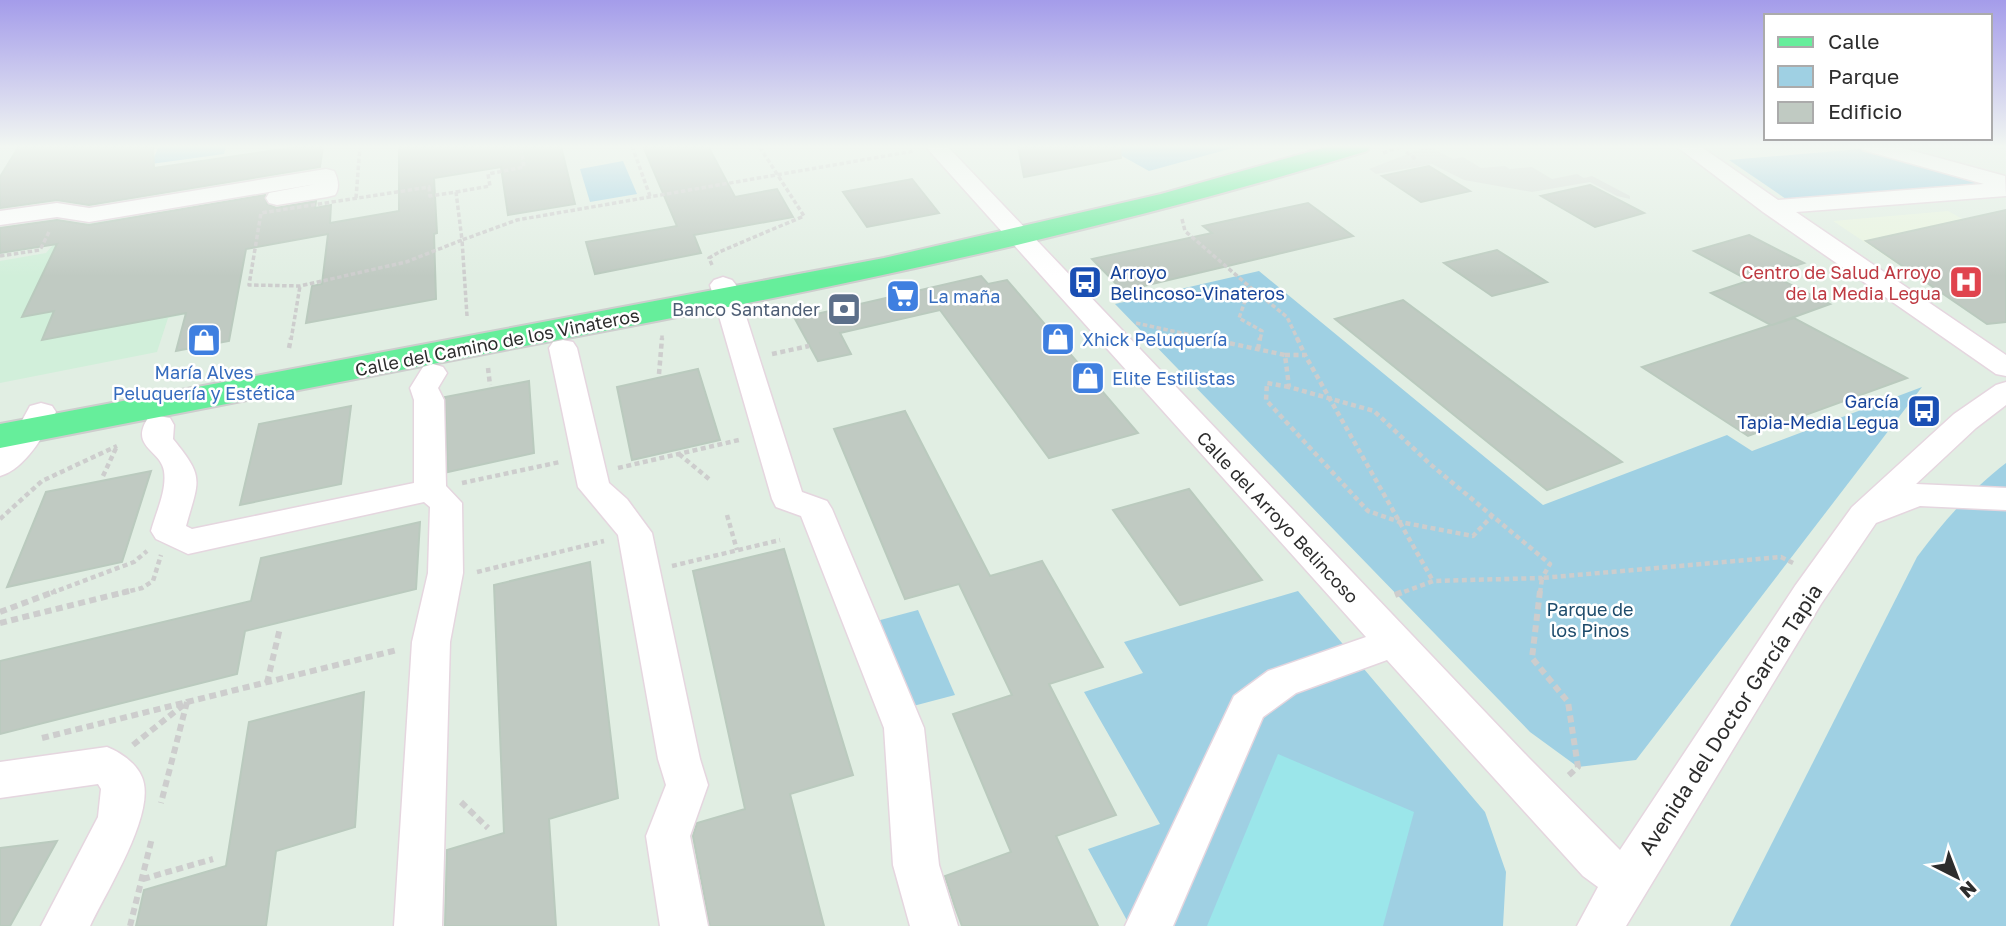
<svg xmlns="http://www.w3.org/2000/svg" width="2006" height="926" font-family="'Golos Text',sans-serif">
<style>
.education{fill:#d1efda}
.medical{fill:#e8f4df}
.green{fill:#9fd0e3}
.pitch{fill:#9be6ea}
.plaza{fill:#d7ded9}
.building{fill:#c0cac2;stroke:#bacabe;stroke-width:2}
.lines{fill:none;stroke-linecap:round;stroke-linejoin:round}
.minor-casing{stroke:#e5d6df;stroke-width:3}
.major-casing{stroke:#cdcdcd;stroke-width:4}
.path-far2{stroke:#cdcdcd;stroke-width:3.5;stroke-dasharray:4.5 2.5;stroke-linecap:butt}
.path-far1{stroke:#cdcdcd;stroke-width:4.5;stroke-dasharray:5 3.5;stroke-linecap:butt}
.path{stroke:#cdcdcd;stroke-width:6;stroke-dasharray:7 4.5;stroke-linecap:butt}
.minor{fill:#fff;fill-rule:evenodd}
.major{fill:#66ee9b;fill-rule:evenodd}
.labels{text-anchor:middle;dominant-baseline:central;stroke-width:5;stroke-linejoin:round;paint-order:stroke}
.transit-label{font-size:18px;fill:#164399;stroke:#fff;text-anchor:start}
.health-label{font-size:18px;fill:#be3a42;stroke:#fff;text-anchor:end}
.shop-label{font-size:18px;fill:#366cbe;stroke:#fff;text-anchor:start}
.service-label{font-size:18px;fill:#4e5e75;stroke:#fff;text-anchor:end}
.street-label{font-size:18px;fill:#2d2d2d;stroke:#fff}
.park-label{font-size:18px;fill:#1d4b6b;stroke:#fff}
.near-street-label{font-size:21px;fill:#2d2d2d;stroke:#fff}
</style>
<rect width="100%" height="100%" fill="#e1eee3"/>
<polygon class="education" points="256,198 235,304 168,318 157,352 0,383 0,261 46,253 69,226"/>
<polygon class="medical" points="1948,211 2006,243 2006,322 1987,324 1833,221"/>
<g class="green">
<polygon points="159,146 226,146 224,154 151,164"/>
<polygon points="1104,146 1240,146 1149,171"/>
<polygon points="1861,149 1998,184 1789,201 1729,160"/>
<polygon points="623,161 637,194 590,202 580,169"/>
<polygon points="1259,271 1543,505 1727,435 1752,451 1922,387 1636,760 1578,767 1530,732 1115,304"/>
<path d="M2006,463V926H1730L1917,557C1944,521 1970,491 2006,463Z"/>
<polygon points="1298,591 1485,812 1506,872 1503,926 1130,926 1088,849 1160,824 1084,692 1143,673 1124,642"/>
<polygon points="918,610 955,695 898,710 869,623"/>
</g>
<polygon class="pitch" points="1278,754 1414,812 1383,926 1207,926"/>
<polygon class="plaza" points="1428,146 1453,159 1463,157 1481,168 1505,166 1510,169 1532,167 1552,179 1577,174 1584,178 1592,176 1630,196 1630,199 1617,196 1590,182 1532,192 1464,180 1432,164 1376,174 1369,169"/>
<g class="building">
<polygon points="19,146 153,146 154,168 303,146 323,146 320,167 89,205 57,200 0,208 0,177"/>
<polygon points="399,146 561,146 575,204 508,215 501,167 434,178 437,233 434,234 436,299 306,323 312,286 322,284 328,234 246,249 229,341 176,351 186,313 42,340 54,311 22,317 57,244 0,253 0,228 57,220 89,225 265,195 267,204 276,208 316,201 315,208 331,205 330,223 399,211"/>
<polygon points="643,146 708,146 735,197 777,189 793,217 694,235 701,253 595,274 586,242 677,226"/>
<polygon points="1018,146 1120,146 1121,158 1024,177"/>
<polygon points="1429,166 1470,191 1421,202 1382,176"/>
<polygon points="912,179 939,213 867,227 843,192"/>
<polygon points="1590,185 1644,213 1595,227 1541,196"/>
<polygon points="1308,203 1353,236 1123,291 1092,259 1212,233 1203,226"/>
<polygon points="2006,210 2006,322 1987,324 1866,241"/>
<polygon points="1749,235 1804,263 1748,280 1694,251"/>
<polygon points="1497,250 1547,282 1492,296 1444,263"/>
<polygon points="1769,274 1830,304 1772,325 1794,318 1907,378 1748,436 1642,367 1771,325 1711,293"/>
<polygon points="981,276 988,284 1007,280 1138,433 1049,458 940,310 840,333 851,354 818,361 795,319"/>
<polygon points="1403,300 1560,417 1622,462 1547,490 1335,319"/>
<polygon points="698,369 720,440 632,460 617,387"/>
<polygon points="529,381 534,453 448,472 445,397"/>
<polygon points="351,406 341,484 240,505 259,424"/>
<polygon points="905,411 990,576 1042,561 1103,667 1049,684 1116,815 1056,836 1098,926 962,926 955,907 945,876 1011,852 953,714 1012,695 959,584 905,599 834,429"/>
<polygon points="151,471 122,562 7,587 46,492"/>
<polygon points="1189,489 1262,580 1180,605 1113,510"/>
<polygon points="420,522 416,589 245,631 237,674 0,734 0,661 251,601 261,558"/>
<polygon points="784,549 853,775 790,794 824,926 710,926 693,836 697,823 745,809 693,571"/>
<polygon points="590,562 618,798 549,819 556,926 445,926 447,850 504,833 494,585"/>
<polygon points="364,692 355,827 276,851 266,926 136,926 144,890 226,866 249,722"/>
<polygon points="57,841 10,926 0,926 0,848"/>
</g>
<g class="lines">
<g class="minor-casing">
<g id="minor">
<polygon points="925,146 947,146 1528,757 1620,850 1795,586 1852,507 1954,414 1996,385 2006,382 2006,405 1976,428 1916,484 2006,488 2006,510 1920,506 1876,523 1821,604 1626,926 1577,926 1598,887 1583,876 1387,660 1296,693 1263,717 1173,926 1125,926 1234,696 1268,671 1366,637"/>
<polygon points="1676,146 1700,146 1778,200 1984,184 1863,150 1860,146 1895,146 2005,176 2006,196 1796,212 2006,355 2006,376 1996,374 1763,212"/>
<path d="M326,169L334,171C338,178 340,188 335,195L327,197L277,205L269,203L266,198L269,193L316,184L89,222L57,217L0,225V211L57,203L89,208Z"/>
<polygon points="723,277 732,280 736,285 802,492 827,501 832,509 924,728 939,865 958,926 910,926 893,865 884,728 801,516 776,507 772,499 710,285 714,280"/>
<polygon points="563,340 573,342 577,348 609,483 627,499 652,533 700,759 708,785 690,836 708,926 660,926 646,836 666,785 658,759 618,535 578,487 549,348 553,342"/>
<path d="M433,364L443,367L447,373L438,388L444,400L446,486L462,503L463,573L450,642L442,926H394L412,642L428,573L430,507L424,502L188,554L156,539L151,531C156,512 167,491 164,471C161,450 129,447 148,418L159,416L170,418L174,425L173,439C205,478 199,479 186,526L192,529L414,483V400L410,388L423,367Z"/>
<path d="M41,403L52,406L56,412C45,434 25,469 0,476V447L19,426L30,406Z"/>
<path d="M107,747C122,753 141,766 144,784C151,821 106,892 90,926H41L98,817L101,789L98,784L0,798V762Z"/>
</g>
</g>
<g class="major-casing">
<path id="major" d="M1330,146H1370L1367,151C1091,236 809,293 525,346C350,380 175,414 0,448V424L884,258L1161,194Z"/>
</g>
<g class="path-far2">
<polyline points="632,146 650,196"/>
<polyline points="1406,152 1417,160"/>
<polyline points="1383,153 1403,146"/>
<polygon points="429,187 430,196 456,192 462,240 406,262 300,286 249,285 261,213"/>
<polyline points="456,192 490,186 488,174 524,167 521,146"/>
<polyline points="356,198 360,146"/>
<polyline points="1182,219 1185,231 1250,287 1239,318 1262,331 1260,340"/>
<polyline points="0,256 40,250 49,232"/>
<polyline points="712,265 709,258 719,252 804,216 759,146"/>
<polyline points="1250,287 1287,317 1298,340"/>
<polyline points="467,316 462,240 517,220 914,151"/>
<polyline points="1136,323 1213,340"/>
<polyline points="291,340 300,286"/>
<polyline points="662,340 662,333"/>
</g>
<g class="path-far1">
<polyline points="1205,338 1285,355 1289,387 1374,411 1430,464 1550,564 1542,578 1433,581 1401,593"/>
<polyline points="1297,338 1305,355"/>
<polyline points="289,348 291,338"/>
<polyline points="1258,349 1260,338"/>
<polyline points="772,354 809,346"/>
<polyline points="1285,355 1305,355 1433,581"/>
<polyline points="488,368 490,385"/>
<polyline points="659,374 662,338"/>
<polyline points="1289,387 1267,383 1266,400 1368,511 1400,522 1473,536 1492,516"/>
<polyline points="679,454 709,479"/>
<polyline points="618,468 739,440"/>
<polyline points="103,476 117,446"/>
<polyline points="462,483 560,462"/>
<polyline points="727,515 737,550"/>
<polyline points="0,519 42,481 117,446"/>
<polyline points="672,566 780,540"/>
<polyline points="477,572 604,541"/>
<polyline points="51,593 134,562 147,551"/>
<polyline points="122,593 142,588 153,581 161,555"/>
<polyline points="1540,593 1542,578 1781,557 1795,564"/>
</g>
<g class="path">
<polyline points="1540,591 1532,658 1568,702 1578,767 1568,776"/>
<polyline points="1395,595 1405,591"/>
<polyline points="0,612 56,591"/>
<polyline points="0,623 129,591"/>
<polyline points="267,683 280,628"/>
<polyline points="42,738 187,702 161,803"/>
<polyline points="133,745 187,702 397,650"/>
<polyline points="461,802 488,828"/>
<polyline points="143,879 213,859"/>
<polyline points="130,926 152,838"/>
</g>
<use href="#minor" class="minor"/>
<use href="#major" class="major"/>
</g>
<linearGradient id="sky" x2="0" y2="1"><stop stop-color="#a49cea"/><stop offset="0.53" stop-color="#f2f7f2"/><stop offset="1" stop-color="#f2f7f2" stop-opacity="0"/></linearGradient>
<rect width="2006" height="276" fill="url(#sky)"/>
<defs>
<g id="bus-square" transform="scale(1.75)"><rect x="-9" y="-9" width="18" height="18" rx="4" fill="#1a4fb4" stroke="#fff"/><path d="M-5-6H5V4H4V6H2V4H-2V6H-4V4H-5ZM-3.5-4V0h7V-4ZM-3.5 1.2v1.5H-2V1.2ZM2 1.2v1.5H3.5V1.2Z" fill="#fff"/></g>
<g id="hospital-square" transform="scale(1.75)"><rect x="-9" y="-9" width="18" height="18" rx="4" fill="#e0444e" stroke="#fff"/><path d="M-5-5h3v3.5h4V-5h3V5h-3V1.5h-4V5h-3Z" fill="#fff"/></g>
<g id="supermarket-square" transform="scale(1.75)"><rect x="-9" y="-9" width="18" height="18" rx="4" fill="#3f7fe0" stroke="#fff"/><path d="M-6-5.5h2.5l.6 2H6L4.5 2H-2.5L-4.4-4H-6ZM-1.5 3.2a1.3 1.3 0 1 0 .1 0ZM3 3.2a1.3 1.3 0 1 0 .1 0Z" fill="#fff"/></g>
<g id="bank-square" transform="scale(1.75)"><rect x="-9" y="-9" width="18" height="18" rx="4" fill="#5c6f8a" stroke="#fff"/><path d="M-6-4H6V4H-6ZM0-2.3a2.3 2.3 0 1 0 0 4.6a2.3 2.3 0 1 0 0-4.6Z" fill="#fff"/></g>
<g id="shop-square" transform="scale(1.75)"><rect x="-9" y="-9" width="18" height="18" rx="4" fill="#3f7fe0" stroke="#fff"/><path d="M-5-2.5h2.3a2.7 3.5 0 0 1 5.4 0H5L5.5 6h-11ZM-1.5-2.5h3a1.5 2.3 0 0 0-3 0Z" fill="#fff"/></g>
</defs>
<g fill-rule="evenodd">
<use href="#bus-square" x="1085" y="282"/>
<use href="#hospital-square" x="1966" y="282"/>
<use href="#supermarket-square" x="903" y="296"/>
<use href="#bank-square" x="844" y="309"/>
<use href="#shop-square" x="1058" y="339"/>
<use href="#shop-square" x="204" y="340"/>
<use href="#shop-square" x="1088" y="378"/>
<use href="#bus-square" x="1924" y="411"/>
</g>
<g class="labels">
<g class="transit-label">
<text x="1110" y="272">Arroyo<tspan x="1110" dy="21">Belincoso-Vinateros</tspan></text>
<text x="1899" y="401" text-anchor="end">García<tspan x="1899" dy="21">Tapia-Media Legua</tspan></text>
</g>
<g class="health-label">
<text x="1941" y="272">Centro de Salud Arroyo<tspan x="1941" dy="21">de la Media Legua</tspan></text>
</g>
<g class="shop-label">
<text x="928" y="296">La maña</text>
<text x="1082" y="339">Xhick Peluquería</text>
<text x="204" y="372" text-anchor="middle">María Alves<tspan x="204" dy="21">Peluquería y Estética</tspan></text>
<text x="1112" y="378">Elite Estilistas</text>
</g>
<g class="service-label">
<text x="820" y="309">Banco Santander</text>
</g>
<g class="street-label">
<text transform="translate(497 342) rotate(-11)">Calle del Camino de los Vinateros</text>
<text transform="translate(1278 517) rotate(47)">Calle del Arroyo Belincoso</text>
</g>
<g class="park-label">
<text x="1590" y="609">Parque de<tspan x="1590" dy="21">los Pinos</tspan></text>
</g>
<g class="near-street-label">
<text transform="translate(1730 719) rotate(-57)">Avenida del Doctor García Tapia</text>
</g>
</g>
<rect x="1764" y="14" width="228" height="126" fill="#ffffff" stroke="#ababab" stroke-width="2"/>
<rect x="1778" y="37" width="35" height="10" fill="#66ee9b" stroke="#ababab" stroke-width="2"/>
<text x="1828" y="49" font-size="21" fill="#2d2d2d">Calle</text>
<rect x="1778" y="66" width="35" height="21" fill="#9fd0e3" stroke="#ababab" stroke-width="2"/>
<text x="1828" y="84" font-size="21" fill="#2d2d2d">Parque</text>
<rect x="1778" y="102" width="35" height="21" fill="#c0cac2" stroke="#ababab" stroke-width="2"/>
<text x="1828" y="119" font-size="21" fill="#2d2d2d">Edificio</text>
<g transform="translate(1957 877) rotate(138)" stroke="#ffffff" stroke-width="5" paint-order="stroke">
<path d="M0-5L12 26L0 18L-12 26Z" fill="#2d2d2d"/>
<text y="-10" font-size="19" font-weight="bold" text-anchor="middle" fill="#2d2d2d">N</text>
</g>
</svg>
